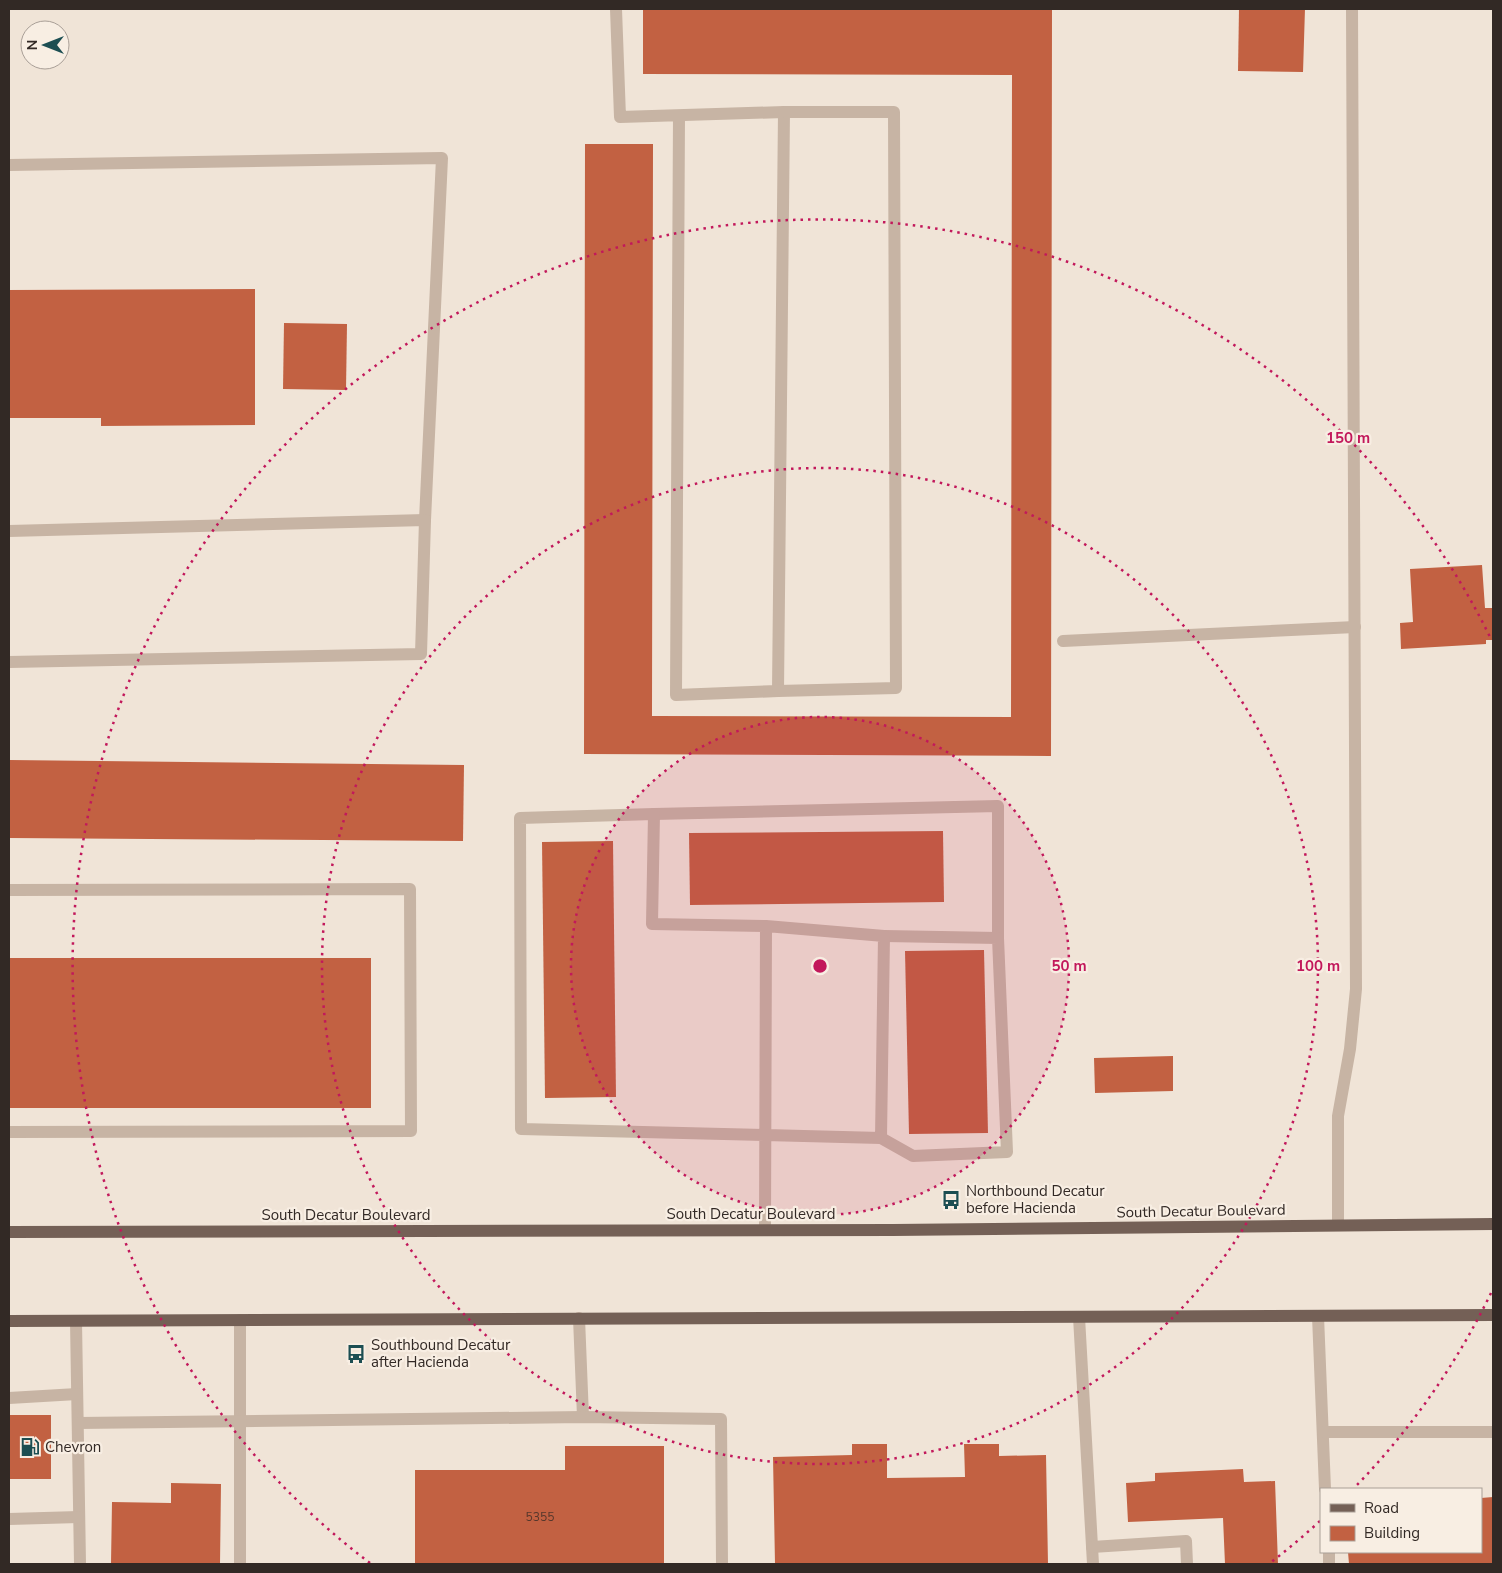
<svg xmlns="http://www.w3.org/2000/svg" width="1502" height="1573" font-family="'Nunito Sans',sans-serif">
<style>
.building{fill:#c26142}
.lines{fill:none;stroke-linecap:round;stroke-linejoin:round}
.service{stroke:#c7b4a4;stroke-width:12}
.primary{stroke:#746056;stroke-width:12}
.ring{fill:none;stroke:#c2185b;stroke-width:2.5;stroke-dasharray:2.5 5}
.labels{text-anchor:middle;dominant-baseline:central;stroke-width:4.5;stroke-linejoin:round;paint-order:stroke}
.number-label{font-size:12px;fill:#56372c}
.poi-label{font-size:15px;fill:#322925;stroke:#f8eee3;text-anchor:start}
.street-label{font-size:15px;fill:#322925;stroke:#f8eee3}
.centre{fill:#c2185b;stroke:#f8eee3;stroke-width:2.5}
.ring-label{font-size:15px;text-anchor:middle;font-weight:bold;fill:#c2185b;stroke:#f8eee3;stroke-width:4.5;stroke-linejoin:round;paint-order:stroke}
</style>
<rect width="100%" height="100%" fill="#f0e4d7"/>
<g class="building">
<polygon points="643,9 1052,9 1051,756 584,754 585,144 653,144 652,716 1011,717 1012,75 643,74"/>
<polygon points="1239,9 1305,9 1303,72 1238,71"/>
<polygon points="255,289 255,425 101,426 101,418 9,418 9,290"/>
<polygon points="284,323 347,324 346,390 283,389"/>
<polygon points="1482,565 1485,608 1493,608 1493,640 1486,640 1486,644 1401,649 1400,623 1413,622 1410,569"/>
<polygon points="9,760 464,765 463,841 9,838"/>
<polygon points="943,831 944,902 690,905 689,833"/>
<polygon points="613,841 616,1097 545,1098 542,842"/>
<polygon points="984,950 988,1133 909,1134 905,951"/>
<rect x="9" y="958" width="362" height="150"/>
<polygon points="1173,1056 1173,1091 1095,1093 1094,1058"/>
<rect x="9" y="1415" width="42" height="64"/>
<polygon points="852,1444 887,1444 887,1478 965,1477 964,1444 999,1444 999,1456 1046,1455 1048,1564 775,1564 773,1457 852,1455"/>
<polygon points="565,1446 664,1446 664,1564 415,1564 415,1470 565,1470"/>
<polygon points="1243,1469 1244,1482 1275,1481 1278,1564 1225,1564 1223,1518 1128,1522 1126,1483 1155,1481 1155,1473"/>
<polygon points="171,1483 221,1484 220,1564 111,1564 112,1502 171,1503"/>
<polygon points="1493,1497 1493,1564 1349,1564 1348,1552 1481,1552 1481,1498"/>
</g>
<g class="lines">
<g class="service">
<polyline points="616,9 620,117 784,112 778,691 676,695 679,116"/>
<polyline points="9,165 442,158 425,520"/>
<polyline points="9,531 425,520 421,654 9,662"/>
<polyline points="1063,641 1355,627"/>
<polyline points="778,691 896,688 894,112 784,112"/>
<polyline points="654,814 998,806 998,938"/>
<polyline points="9,890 410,889 411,1131 9,1132"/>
<polyline points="881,1138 913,1156 1007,1152 998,938 884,936"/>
<polyline points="1338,1225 1338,1116 1350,1049 1356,989 1352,9"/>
<polyline points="765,1230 766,926 652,924 654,814 520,818 521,1129 765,1135 881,1138 884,936 766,926"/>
<polyline points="1318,1316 1325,1489"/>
<polyline points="1079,1317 1093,1564"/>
<polyline points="579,1318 583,1417"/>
<polyline points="240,1320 240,1564"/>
<polyline points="76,1321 80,1564"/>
<polyline points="9,1398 77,1394"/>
<polyline points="78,1423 583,1417 721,1419 722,1564"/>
<polyline points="1323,1432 1493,1432"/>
<polyline points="9,1519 79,1517"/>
<polyline points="1092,1547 1186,1541 1187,1564"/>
<polyline points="1329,1552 1329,1564"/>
</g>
<g class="primary">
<polyline points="9,1232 893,1230 1493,1224"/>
<polyline points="9,1321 1493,1315"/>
</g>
</g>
<circle cx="820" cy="966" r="249" fill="#c2185b" fill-opacity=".12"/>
<g class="ring">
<circle cx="820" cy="966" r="249"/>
<circle cx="820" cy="966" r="498"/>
<path d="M1491 1293A747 747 0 0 1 1357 1485M1320 1521A747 747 0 0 1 1270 1563M370 1563A747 747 0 1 1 1491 639"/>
</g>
<defs>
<g id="bus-bare" transform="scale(1.5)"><path d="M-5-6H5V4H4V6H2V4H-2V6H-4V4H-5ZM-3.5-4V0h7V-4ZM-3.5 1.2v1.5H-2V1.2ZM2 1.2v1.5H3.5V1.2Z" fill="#1c4e52" stroke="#f8eee3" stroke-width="2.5" paint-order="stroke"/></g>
<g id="fuel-bare" transform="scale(1.5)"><path d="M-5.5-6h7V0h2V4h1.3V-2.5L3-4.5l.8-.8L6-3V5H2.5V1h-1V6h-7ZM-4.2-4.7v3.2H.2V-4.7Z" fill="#1c4e52" stroke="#f8eee3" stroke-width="2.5" paint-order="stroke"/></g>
</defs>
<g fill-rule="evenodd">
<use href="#bus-bare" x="951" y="1200"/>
<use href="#bus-bare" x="356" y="1354"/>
<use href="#fuel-bare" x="30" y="1447"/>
</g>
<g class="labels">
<g class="number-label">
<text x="540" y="1517">5355</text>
</g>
<g class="poi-label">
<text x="966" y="1191">Northbound Decatur<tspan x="966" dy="17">before Hacienda</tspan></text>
<text x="371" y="1345">Southbound Decatur<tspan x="371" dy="17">after Hacienda</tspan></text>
<text x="45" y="1447">Chevron</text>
</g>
<g class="street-label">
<text transform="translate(1201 1211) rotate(-1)">South Decatur Boulevard</text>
<text x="751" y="1214">South Decatur Boulevard</text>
<text x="346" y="1215">South Decatur Boulevard</text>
</g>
</g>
<circle cx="820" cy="966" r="8" class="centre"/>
<g class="ring-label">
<text x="1348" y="443">150 m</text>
<text x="1069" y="971">50 m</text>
<text x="1318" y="971">100 m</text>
</g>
<rect width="1502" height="1573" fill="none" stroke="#322925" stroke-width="20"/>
<rect x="1320" y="1488" width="162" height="65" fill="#f8eee3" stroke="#a99f97"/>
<rect x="1330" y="1504" width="25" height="8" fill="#746056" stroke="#a99f97"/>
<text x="1364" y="1513" font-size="15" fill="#322925">Road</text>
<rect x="1330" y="1526" width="25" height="15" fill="#c26142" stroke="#a99f97"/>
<text x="1364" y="1538" font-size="15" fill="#322925">Building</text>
<g transform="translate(45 45) rotate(270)"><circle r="24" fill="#f8eee3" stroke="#a99f97"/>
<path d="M0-4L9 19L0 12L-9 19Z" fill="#1c4e52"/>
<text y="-8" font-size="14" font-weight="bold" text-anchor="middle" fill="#322925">N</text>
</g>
</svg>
